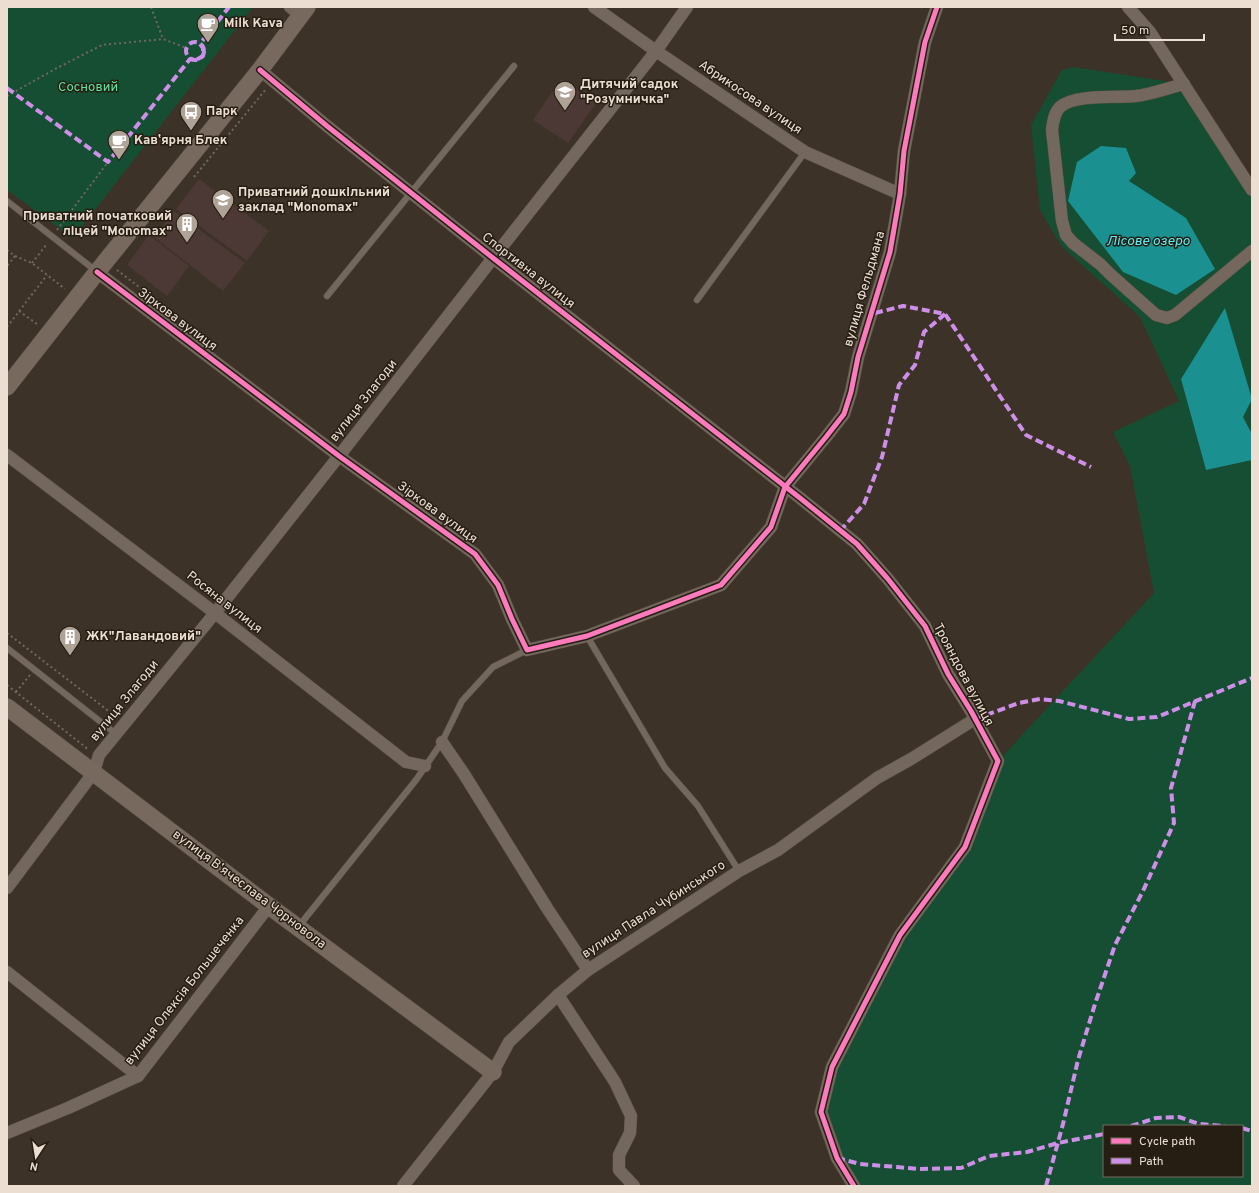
<svg xmlns="http://www.w3.org/2000/svg" width="1259" height="1193" font-family="Overpass,sans-serif">
<style>
.education{fill:#4c3835}
.green{fill:#154e32;fill-rule:evenodd}
.water{fill:#1b9091}
.lines{fill:none;stroke-linecap:round;stroke-linejoin:round}
.lane-casing{stroke:#574e44;stroke-width:7}
.street-casing{stroke:#574e44;stroke-width:13}
.secondary-casing{stroke:#574e44;stroke-width:18}
.path{stroke:#73685f;stroke-width:2;stroke-dasharray:2 3;stroke-linecap:butt}
.lane{stroke:#74685e;stroke-width:6}
.street{stroke:#74685e;stroke-width:12}
.secondary{stroke:#78695e;stroke-width:17}
.quiet{stroke:#ce8fe9;stroke-width:4;stroke-dasharray:8 4;stroke-linecap:butt}
.cycleway-casing{stroke:#261d13;stroke-width:8}
.cycleway{stroke:#fd7abc;stroke-width:5}
.labels{text-anchor:middle;dominant-baseline:central;stroke-width:3;stroke-linejoin:round;paint-order:stroke}
.poi-label{font-size:13px;font-weight:bold;fill:#ecdfd2;stroke:#261d13;text-anchor:start}
.park-label{font-size:13px;fill:#58e5a0;stroke:#261d13}
.street-label{font-size:13px;fill:#ecdfd2;stroke:#261d13}
.water-label{font-size:14px;font-style:italic;fill:#5bf0f4;stroke:#261d13}
</style>
<rect width="100%" height="100%" fill="#3d3227"/>
<g class="education">
<polygon points="561,79 596,103 568,143 533,120"/>
<polygon points="199,179 269,231 247,261 176,209"/>
<polygon points="174,211 245,263 223,291 154,237"/>
<polygon points="149,235 189,266 167,296 127,265"/>
</g>
<g class="green">
<polygon points="7,7 253,7 73,238 7,190"/>
<path d="M1074,67L1184,84L1252,192V434L1243,417L1225,309L1181,379L1206,470L1252,460V1186H854L821,1112L832,1067L900,935L965,847L998,761L1154,593L1130,466L1113,432L1179,401L1140,317L1062,247L1040,210L1031,125L1062,70ZM1126,148L1129,181L1185,218L1123,272ZM1104,1126H1242V1176H1104Z"/>
</g>
<g class="water">
<polygon points="1101,146 1126,148 1136,173 1129,181 1186,218 1215,269 1176,295 1123,272 1068,201 1077,162"/>
<polygon points="1225,308 1252,399 1243,417 1252,434 1252,460 1206,470 1181,379"/>
</g>
<g class="lines">
<g class="lane-casing">
<g id="lane">
<polyline points="7,201 96,271"/>
<polyline points="327,296 514,66"/>
<polyline points="697,300 805,152"/>
<polyline points="587,636 665,768 698,806 739,871"/>
<polyline points="7,648 116,734"/>
<polyline points="299,926 416,780 442,742 462,701 493,667 527,650"/>
</g>
</g>
<g class="street-casing">
<g id="street">
<polyline points="290,7 301,15"/>
<polyline points="594,7 656,51 805,152 900,194"/>
<polyline points="1128,7 1150,32 1252,190"/>
<polyline points="260,70 327,126 493,258 800,498 857,544 888,579 925,626 948,674 971,711 998,761 965,847 900,935 832,1067 821,1112 837,1158 854,1186"/>
<path d="M1184,84C1168,88 1152,94 1136,96C1116,98 1075,94 1060,107C1054,113 1053,122 1052,130L1062,221L1066,235L1073,243L1100,264L1110,274L1156,315L1167,318L1175,315L1252,251"/>
<polyline points="97,272 339,456 475,554 498,585 512,619 527,650 587,636 721,585 771,527 785,487 826,437 844,414 851,392 858,357 890,252 900,194 904,151 925,42 937,7"/>
<polyline points="7,455 215,613 406,762 425,766"/>
<polyline points="442,742 464,774 547,908 588,970"/>
<polyline points="7,888 94,772 99,755 215,613 339,456 493,258 656,51 687,7"/>
<polyline points="7,972 138,1076"/>
<polyline points="558,995 615,1082 631,1116 630,1133 619,1155 619,1170 634,1186"/>
<polyline points="7,1133 68,1108 138,1076 269,906"/>
<polyline points="403,1186 493,1072 509,1042 558,995 588,970 739,871 778,850 877,778 911,759 975,719"/>
</g>
</g>
<g class="secondary-casing">
<g id="secondary">
<polyline points="7,387 97,272 260,70 307,7"/>
<polyline points="7,707 269,906 493,1072"/>
</g>
</g>
<g class="path">
<polyline points="151,7 163,39"/>
<polyline points="7,96 57,68 102,45 163,39 186,48"/>
<polyline points="194,177 266,89"/>
<polyline points="57,230 108,162"/>
<polyline points="7,250 15,256 7,266"/>
<polyline points="15,256 32,263 65,289"/>
<polyline points="32,263 47,244"/>
<polyline points="117,270 161,304"/>
<polyline points="19,311 37,324"/>
<polyline points="7,327 47,275"/>
<polyline points="7,633 115,716"/>
<polyline points="7,685 89,750"/>
<polyline points="16,692 30,675"/>
</g>
<use href="#lane" class="lane"/>
<use href="#street" class="street"/>
<use href="#secondary" class="secondary"/>
<g class="quiet">
<circle cx="195" cy="51" r="9"/>
<polyline points="7,88 108,162 190,59 196,60 203,56 203,48 200,44 229,7"/>
<polyline points="875,313 903,306 945,314 1026,435 1091,467"/>
<polyline points="840,531 864,504 882,457 899,385 915,365 924,332 945,314"/>
<polyline points="975,719 1019,703 1040,699 1059,701 1129,719 1157,717 1252,678"/>
<polyline points="1131,1126 1156,1118 1179,1117 1199,1124 1225,1126"/>
<polyline points="1242,1128 1252,1131"/>
<polyline points="837,1158 860,1164 897,1167 918,1169 961,1168 989,1156 1027,1152 1058,1143 1104,1134"/>
<polyline points="1046,1186 1063,1124 1078,1060 1095,1004 1115,945 1143,891 1174,823 1171,788 1195,701"/>
</g>
<g class="cycleway-casing">
<g id="cycleway">
<polyline points="260,70 327,126 493,258 800,498 857,544 888,579 925,626 948,674 971,711 998,761 965,847 900,935 832,1067 821,1112 837,1158 854,1186"/>
<polyline points="97,272 339,456 475,554 498,585 512,619 527,650 587,636 721,585 771,527 785,487 826,437 844,414 851,392 858,357 890,252 900,194 904,151 925,42 937,7"/>
</g>
</g>
<use href="#cycleway" class="cycleway"/>
</g>
<defs>
<g id="cafe-pin" transform="scale(1.15)"><path d="M0 17L-7.5 6A9.5 9.5 0 1 1 7.5 6Z" fill="#afa296" stroke="#261d13"/><path d="M-5.5-4.5H6V0H3Q3 3.5 0 3.5H-2.5Q-5.5 3.5-5.5 0ZM3-3.2v2h1.7v-2ZM-6 4.5H4V6H-6Z" fill="#fff"/></g>
<g id="school-pin" transform="scale(1.15)"><path d="M0 17L-7.5 6A9.5 9.5 0 1 1 7.5 6Z" fill="#afa296" stroke="#261d13"/><path d="M0-5L7-2L0 1L-7-2ZM-4 1L0 2.5L4 1V4Q0 6-4 4Z" fill="#fff"/></g>
<g id="bus-pin" transform="scale(1.15)"><path d="M0 17L-7.5 6A9.5 9.5 0 1 1 7.5 6Z" fill="#afa296" stroke="#261d13"/><path d="M-5-6H5V4H4V6H2V4H-2V6H-4V4H-5ZM-3.5-4V0h7V-4ZM-3.5 1.2v1.5H-2V1.2ZM2 1.2v1.5H3.5V1.2Z" fill="#fff"/></g>
<g id="building-pin" transform="scale(1.15)"><path d="M0 17L-7.5 6A9.5 9.5 0 1 1 7.5 6Z" fill="#afa296" stroke="#261d13"/><path d="M-4-6H4V6H1V3H-1V6H-4ZM-2.5-4.3h1.7v1.8h-1.7ZM.8-4.3h1.7v1.8H.8ZM-2.5-1h1.7V.8h-1.7ZM.8-1h1.7V.8H.8Z" fill="#fff"/></g>
</defs>
<g fill-rule="evenodd">
<use href="#cafe-pin" x="208" y="24"/>
<use href="#school-pin" x="565" y="92"/>
<use href="#bus-pin" x="191" y="112"/>
<use href="#cafe-pin" x="119" y="141"/>
<use href="#school-pin" x="223" y="200"/>
<use href="#building-pin" x="187" y="224"/>
<use href="#building-pin" x="70" y="637"/>
</g>
<g class="labels">
<g class="poi-label">
<text x="224" y="24">Milk Kava</text>
<text x="580" y="85">Дитячий садок<tspan x="580" dy="15">"Розумничка"</tspan></text>
<text x="206" y="112">Парк</text>
<text x="134" y="141">Кавʼярня Блек</text>
<text x="238" y="193">Приватний дошкільний<tspan x="238" dy="15">заклад "Monomax"</tspan></text>
<text x="172" y="217" text-anchor="end">Приватний початковий<tspan x="172" dy="15">ліцей "Monomax"</tspan></text>
<text x="86" y="637">ЖК"Лавандовий"</text>
</g>
<g class="park-label">
<text x="88" y="88">Сосновий</text>
</g>
<g class="street-label">
<text transform="translate(750 98) rotate(34)">Абрикосова вулиця</text>
<text transform="translate(528 271) rotate(38)">Спортивна вулиця</text>
<text transform="translate(865 289) rotate(-74)">вулиця Фельдмана</text>
<text transform="translate(177 320) rotate(37)">Зіркова вулиця</text>
<text transform="translate(364 401) rotate(-52)">вулиця Злагоди</text>
<text transform="translate(437 513) rotate(36)">Зіркова вулиця</text>
<text transform="translate(224 603) rotate(38)">Росяна вулиця</text>
<text transform="translate(963 675) rotate(62)">Трояндова вулиця</text>
<text transform="translate(125 701) rotate(-51)">вулиця Злагоди</text>
<text transform="translate(249 890) rotate(37)">вулиця Вʼячеслава Чорновола</text>
<text transform="translate(654 910) rotate(-33)">вулиця Павла Чубинського</text>
<text transform="translate(185 991) rotate(-52)">вулиця Олексія Большеченка</text>
</g>
<g class="water-label">
<text x="1148" y="241">Лісове озеро</text>
</g>
</g>
<rect width="1259" height="1193" fill="none" stroke="#ecdfd2" stroke-width="16"/>
<rect x="1103" y="1125" width="140" height="52" fill="#261d13" stroke="#756b5f"/>
<rect x="1111" y="1138" width="20" height="6" fill="#fd7abc" stroke="#756b5f"/>
<text x="1139" y="1145" font-size="12" fill="#ecdfd2">Cycle path</text>
<rect x="1111" y="1158" width="20" height="6" fill="#ce8fe9" stroke="#756b5f"/>
<text x="1139" y="1165" font-size="12" fill="#ecdfd2">Path</text>
<g transform="translate(36 1157) rotate(192)" stroke="#261d13" stroke-width="3" paint-order="stroke">
<path d="M0-3L7 15L0 10L-7 15Z" fill="#ecdfd2"/>
<text y="-6" font-size="11" font-weight="bold" text-anchor="middle" fill="#ecdfd2">N</text>
</g>
<path d="M1115 34v6h89v-6" fill="none" stroke="#ecdfd2" stroke-width="2"/>
<text x="1121" y="34" font-size="12" fill="#ecdfd2" stroke="#261d13" stroke-width="3" paint-order="stroke">50 m</text>
</svg>
